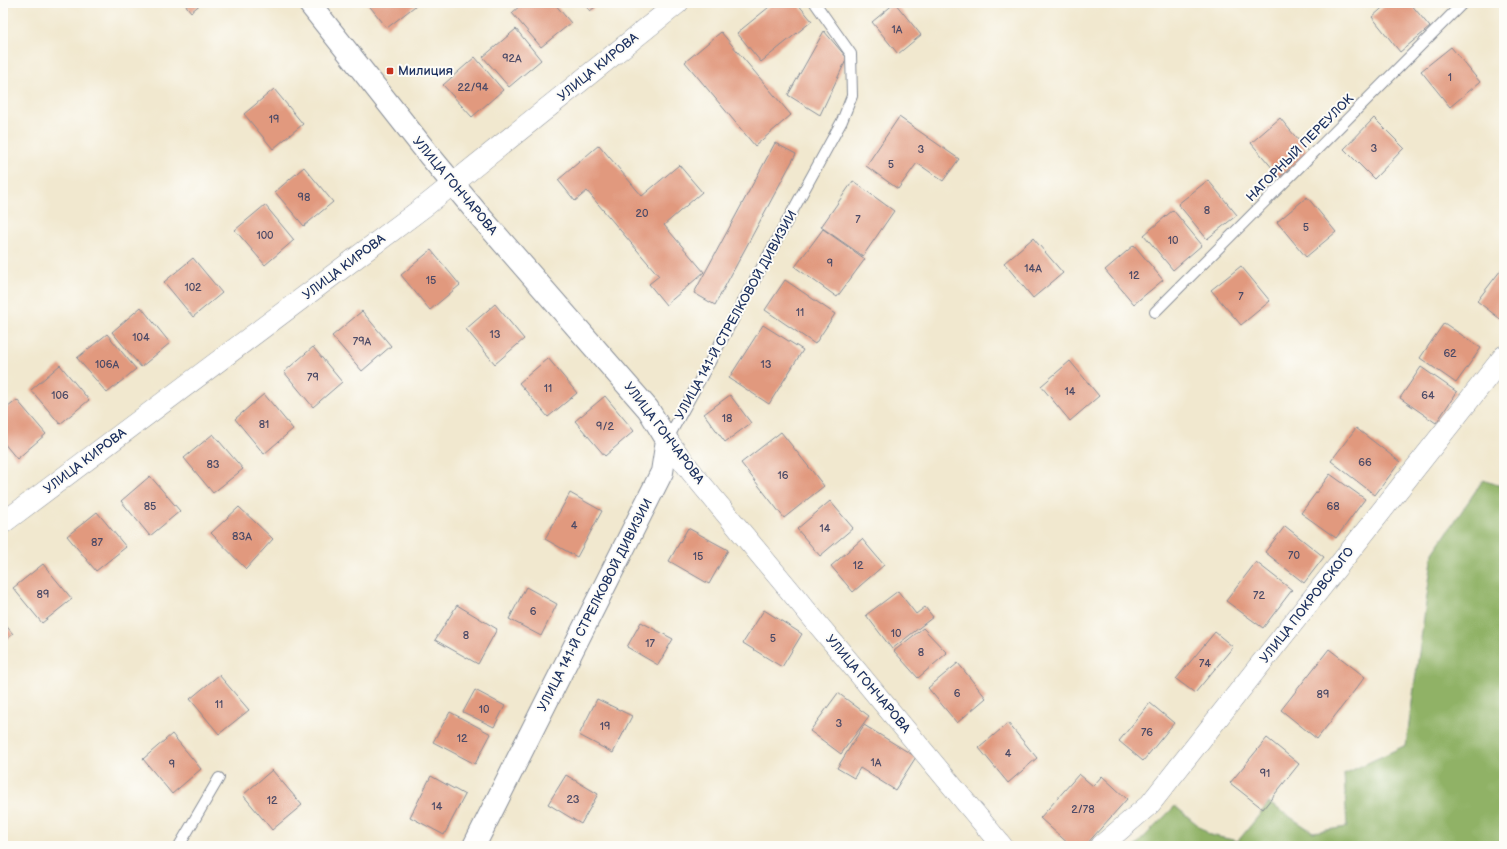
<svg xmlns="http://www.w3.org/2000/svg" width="1507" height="849" font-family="'Balsamiq Sans',sans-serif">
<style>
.forest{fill:#90b266;stroke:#567062}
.building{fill:#e1997e}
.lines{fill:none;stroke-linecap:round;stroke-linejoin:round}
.lane-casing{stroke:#868c96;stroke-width:12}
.street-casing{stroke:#868c96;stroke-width:22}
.secondary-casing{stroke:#868c96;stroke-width:24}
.lane{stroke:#fff;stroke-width:10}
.street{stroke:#fff;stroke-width:21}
.secondary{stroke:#fff;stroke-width:22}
.poi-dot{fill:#c8321e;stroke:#fdfcf7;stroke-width:1.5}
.labels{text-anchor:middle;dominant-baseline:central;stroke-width:4;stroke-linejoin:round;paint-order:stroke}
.number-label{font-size:11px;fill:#4c4a66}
.street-label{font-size:13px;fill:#1b2f5e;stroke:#fdfcf7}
.poi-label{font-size:13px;fill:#1b2f5e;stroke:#fdfcf7;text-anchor:start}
</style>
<rect width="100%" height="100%" fill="#fdfcf7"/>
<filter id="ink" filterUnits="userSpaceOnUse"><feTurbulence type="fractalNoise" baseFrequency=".025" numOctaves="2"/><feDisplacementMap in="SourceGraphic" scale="8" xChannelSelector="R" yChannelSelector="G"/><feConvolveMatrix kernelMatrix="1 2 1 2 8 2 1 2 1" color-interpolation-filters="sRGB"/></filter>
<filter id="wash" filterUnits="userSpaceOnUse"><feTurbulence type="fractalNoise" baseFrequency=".012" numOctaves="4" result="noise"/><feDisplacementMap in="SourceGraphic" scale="16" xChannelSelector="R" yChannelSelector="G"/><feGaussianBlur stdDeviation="0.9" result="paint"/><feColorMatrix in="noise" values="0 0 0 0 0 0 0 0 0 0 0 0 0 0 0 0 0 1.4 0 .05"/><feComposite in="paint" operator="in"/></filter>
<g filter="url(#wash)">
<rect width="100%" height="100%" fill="#f1e8cf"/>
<polygon class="forest" points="1483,480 1504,487 1504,846 1135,846 1175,806 1210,835 1238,841 1269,803 1313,832 1347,827 1344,774 1406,745 1433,553"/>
<g id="blocks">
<g class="building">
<polygon points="184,3 202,3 191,12"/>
<polygon points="367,3 419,3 387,28"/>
<polygon points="523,3 554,3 571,23 541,47 512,13"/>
<polygon points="583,3 600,3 590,11"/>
<polygon points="774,3 797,3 812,21 761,62 737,33"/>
<polygon points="895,3 921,35 898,54 872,22"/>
<polygon points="1388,3 1410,3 1430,27 1400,52 1372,17"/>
<polygon points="516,29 541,60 509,87 483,57"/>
<polygon points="824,31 847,58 820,115 788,95"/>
<polygon points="721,32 791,115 755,146 685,62"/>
<polygon points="1451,47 1480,82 1450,107 1421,71"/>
<polygon points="475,57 503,90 472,117 443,85"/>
<polygon points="274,89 303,124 273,149 244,114"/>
<polygon points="899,117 959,159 943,181 917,163 898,189 866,166"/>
<polygon points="1280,118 1309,153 1280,177 1251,143"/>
<polygon points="1374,118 1404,148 1374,179 1344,149"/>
<polygon points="775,143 796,154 715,305 694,293"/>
<polygon points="599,145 642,196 679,165 702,192 664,225 704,272 666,305 649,284 659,276 587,191 575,201 558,180"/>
<polygon points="304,167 333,202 304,226 275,192"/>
<polygon points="1208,180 1237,215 1207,239 1178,204"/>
<polygon points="853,181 894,211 863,256 821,227"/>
<polygon points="1307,197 1336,232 1306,257 1277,222"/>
<polygon points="265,205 294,240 265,265 235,230"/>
<polygon points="1173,210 1202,245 1173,270 1144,235"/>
<polygon points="823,229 865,259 837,297 795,267"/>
<polygon points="1033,238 1063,273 1033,298 1004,263"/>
<polygon points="1134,245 1163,280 1134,304 1105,270"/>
<polygon points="431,250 460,285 430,310 401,275"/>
<polygon points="193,258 222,293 193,317 164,282"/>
<polygon points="1241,266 1270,301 1241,325 1211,290"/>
<polygon points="1504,266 1504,322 1477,301"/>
<polygon points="785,280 835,314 815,344 765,310"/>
<polygon points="495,304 524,339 495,364 466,329"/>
<polygon points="141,307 170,343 141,367 112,332"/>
<polygon points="362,311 391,346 362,371 332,336"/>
<polygon points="1444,323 1481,348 1456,383 1420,358"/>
<polygon points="763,325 803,350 769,404 729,378"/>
<polygon points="107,334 136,369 107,393 77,358"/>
<polygon points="313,347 342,382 313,407 284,372"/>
<polygon points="548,358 577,393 548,417 519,383"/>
<polygon points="1070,361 1099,396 1070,421 1041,386"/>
<polygon points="60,365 89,400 60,424 31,390"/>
<polygon points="1421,367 1457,392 1436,423 1400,398"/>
<polygon points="264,394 293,429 264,454 235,419"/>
<polygon points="730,395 751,423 725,442 704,414"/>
<polygon points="605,396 634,431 605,456 575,421"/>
<polygon points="17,400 46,434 17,459 3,442 3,411"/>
<polygon points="1356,428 1400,462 1375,495 1331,461"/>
<polygon points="781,432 824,486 784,518 741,463"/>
<polygon points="213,434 243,469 213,493 184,458"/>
<polygon points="1330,474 1365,499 1336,538 1301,513"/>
<polygon points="150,476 180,511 150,536 121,501"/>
<polygon points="570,493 602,511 577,557 545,539"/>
<polygon points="830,501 853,528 820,556 797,529"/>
<polygon points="239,507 273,539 246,569 211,533"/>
<polygon points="97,512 126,547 96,571 67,536"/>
<polygon points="1285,526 1324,557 1304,583 1265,552"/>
<polygon points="688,528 728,550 709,584 669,561"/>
<polygon points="862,539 884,565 853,592 831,566"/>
<polygon points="1256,562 1292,590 1263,628 1226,601"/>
<polygon points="43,564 72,599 42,623 13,588"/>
<polygon points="526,587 557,604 541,636 509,619"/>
<polygon points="898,591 916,614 925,607 933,617 892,649 866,615"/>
<polygon points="457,605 497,629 478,664 435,640"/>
<polygon points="764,610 802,634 782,667 743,643"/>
<polygon points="3,622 13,634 3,642"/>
<polygon points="641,622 673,639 658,665 627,647"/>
<polygon points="923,628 947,653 918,678 894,651"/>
<polygon points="1215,632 1233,647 1195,693 1176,679"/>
<polygon points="1329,649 1365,677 1317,739 1281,710"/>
<polygon points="958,663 986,698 957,723 928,688"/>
<polygon points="219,675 249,710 219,734 190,699"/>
<polygon points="475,690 505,706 494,727 463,712"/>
<polygon points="838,693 869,716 841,754 810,731"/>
<polygon points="597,699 632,716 613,753 579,735"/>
<polygon points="1150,703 1174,723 1143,761 1119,741"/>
<polygon points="450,712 491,734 475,764 433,742"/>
<polygon points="1008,723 1037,758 1008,783 979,748"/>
<polygon points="864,725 916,757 895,790 860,768 854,778 837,768"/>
<polygon points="172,734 201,769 172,794 143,759"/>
<polygon points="1267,738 1299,764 1263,809 1230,783"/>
<polygon points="272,770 302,805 272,830 243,795"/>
<polygon points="1079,774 1093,786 1102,776 1127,799 1085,846 1071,846 1040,818"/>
<polygon points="566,775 598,794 581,824 548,804"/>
<polygon points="431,776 465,795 444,835 410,817"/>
</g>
</g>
</g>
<g filter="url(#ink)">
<use href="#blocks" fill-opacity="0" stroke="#868c96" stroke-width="1"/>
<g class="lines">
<g class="lane-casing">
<g id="lane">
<polyline points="1155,312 1463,3"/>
<polyline points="667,440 842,121 852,96 851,54 815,3"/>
<polyline points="179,846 219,778"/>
</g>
</g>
<g class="street-casing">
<g id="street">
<polyline points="667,440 693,474 1002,846"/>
<polyline points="3,523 429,203 678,3"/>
<polyline points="1101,846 1150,804 1504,356"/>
</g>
</g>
<g class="secondary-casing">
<polyline id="secondary" points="309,3 429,155 478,214 648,409 667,440 662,472 474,846"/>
</g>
<use href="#lane" class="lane"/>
<use href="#street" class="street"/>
<use href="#secondary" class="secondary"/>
</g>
</g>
<rect class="poi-dot" x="386" y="67" width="8" height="8" rx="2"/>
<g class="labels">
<g class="number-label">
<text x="897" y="29">1А</text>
<text x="512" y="58">92А</text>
<text x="1450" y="77">1</text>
<text x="473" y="87">22/94</text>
<text x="274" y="119">19</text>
<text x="1374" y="148">3</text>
<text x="921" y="149">3</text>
<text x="891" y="164">5</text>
<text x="304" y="197">98</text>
<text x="1207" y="210">8</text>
<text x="642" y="213">20</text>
<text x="858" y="219">7</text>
<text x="1306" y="227">5</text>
<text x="265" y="235">100</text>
<text x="1173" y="240">10</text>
<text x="830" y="263">9</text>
<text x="1033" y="268">14А</text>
<text x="1134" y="275">12</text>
<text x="431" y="280">15</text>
<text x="193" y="287">102</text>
<text x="1241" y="296">7</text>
<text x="800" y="312">11</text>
<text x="495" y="334">13</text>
<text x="141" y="337">104</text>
<text x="362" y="341">79А</text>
<text x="1450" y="353">62</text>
<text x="107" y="364">106А</text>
<text x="766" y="364">13</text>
<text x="313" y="377">79</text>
<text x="548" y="388">11</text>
<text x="1070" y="391">14</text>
<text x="60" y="395">106</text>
<text x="1428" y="395">64</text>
<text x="727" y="418">18</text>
<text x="264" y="424">81</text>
<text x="605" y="426">9/2</text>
<text x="1365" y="462">66</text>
<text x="213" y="464">83</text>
<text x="783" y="475">16</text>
<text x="150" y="506">85</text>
<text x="1333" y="506">68</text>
<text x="574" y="525">4</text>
<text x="825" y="528">14</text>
<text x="242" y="536">83А</text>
<text x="97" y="542">87</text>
<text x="1294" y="555">70</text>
<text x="698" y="556">15</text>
<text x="858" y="565">12</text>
<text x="43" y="594">89</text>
<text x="1259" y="595">72</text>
<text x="533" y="611">6</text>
<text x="896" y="633">10</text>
<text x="466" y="635">8</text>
<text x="773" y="638">5</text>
<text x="650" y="643">17</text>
<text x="921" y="652">8</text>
<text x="1205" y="663">74</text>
<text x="957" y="693">6</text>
<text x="1323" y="694">89</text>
<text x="219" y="704">11</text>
<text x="484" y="709">10</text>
<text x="839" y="723">3</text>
<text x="605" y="726">19</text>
<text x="1147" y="732">76</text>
<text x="462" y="738">12</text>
<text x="1008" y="753">4</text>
<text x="876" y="762">1А</text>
<text x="172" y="764">9</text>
<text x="1265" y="773">91</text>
<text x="573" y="799">23</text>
<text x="272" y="800">12</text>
<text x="437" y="806">14</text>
<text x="1083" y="809">2/78</text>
</g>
<g class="street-label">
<text transform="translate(598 67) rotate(-39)">УЛИЦА КИРОВА</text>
<text transform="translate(1300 148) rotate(-45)">НАГОРНЫЙ ПЕРЕУЛОК</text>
<text transform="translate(455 186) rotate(50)">УЛИЦА ГОНЧАРОВА</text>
<text transform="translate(344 267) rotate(-37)">УЛИЦА КИРОВА</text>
<text transform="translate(736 315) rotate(-61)">УЛИЦА 141-Й СТРЕЛКОВОЙ ДИВИЗИИ</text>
<text transform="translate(664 433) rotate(53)">УЛИЦА ГОНЧАРОВА</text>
<text transform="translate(85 461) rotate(-37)">УЛИЦА КИРОВА</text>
<text transform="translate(595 605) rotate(-63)">УЛИЦА 141-Й СТРЕЛКОВОЙ ДИВИЗИИ</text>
<text transform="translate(1307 605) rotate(-52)">УЛИЦА ПОКРОВСКОГО</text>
<text transform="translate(868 684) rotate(50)">УЛИЦА ГОНЧАРОВА</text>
</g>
<g class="poi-label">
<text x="398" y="71">Милиция</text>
</g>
</g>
<rect width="1507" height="849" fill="none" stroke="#fdfcf7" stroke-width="16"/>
</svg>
